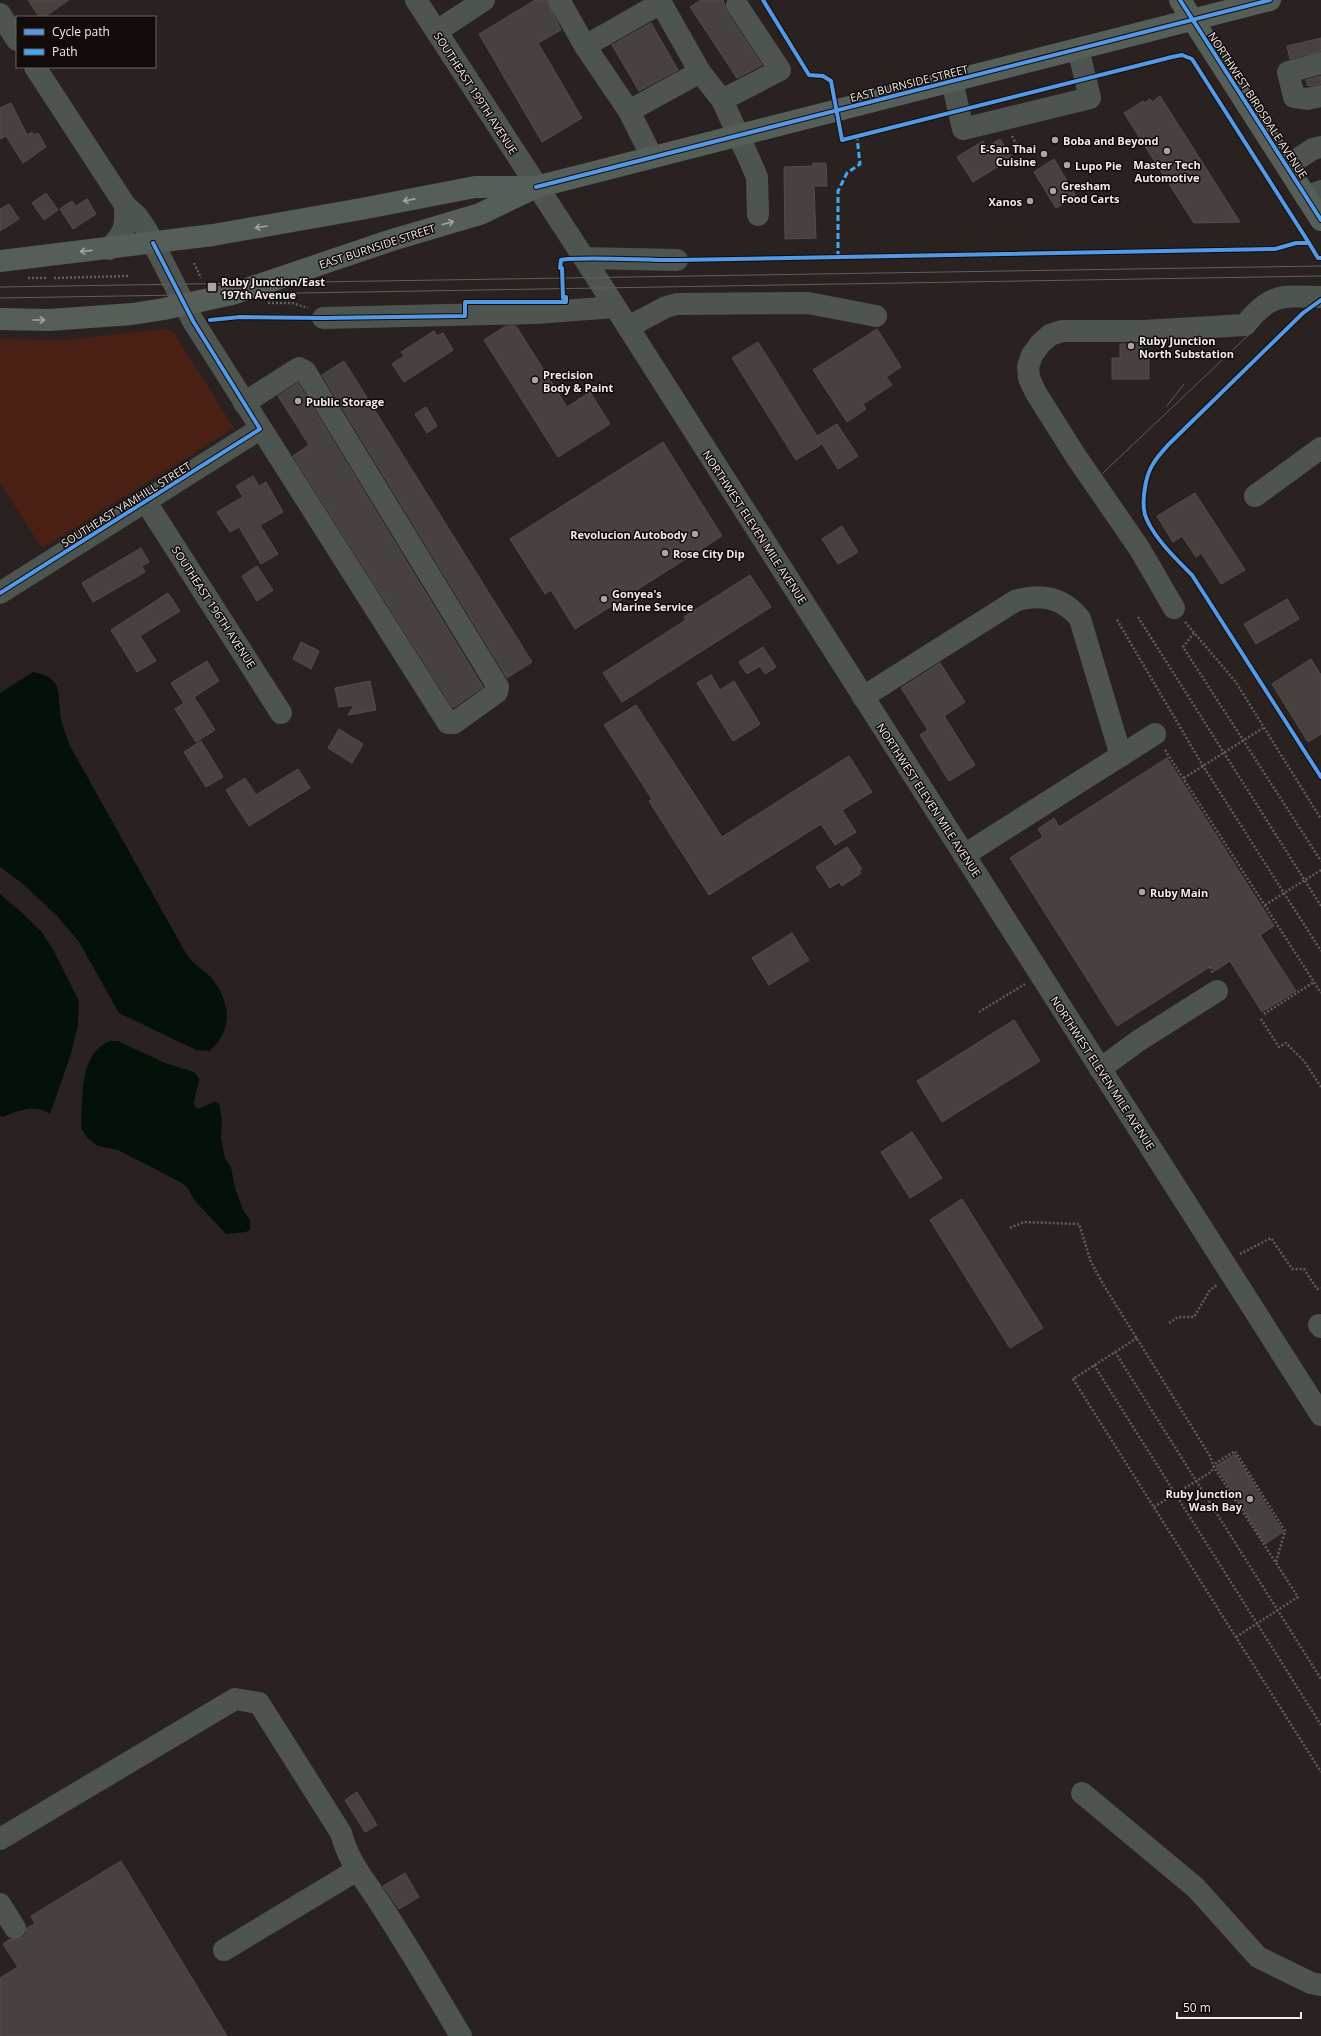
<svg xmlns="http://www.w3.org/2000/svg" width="1321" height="2036" font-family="'Open Sans',sans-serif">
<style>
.green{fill:#4a2015}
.water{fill:#04110b}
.building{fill:#474140;stroke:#544d4c}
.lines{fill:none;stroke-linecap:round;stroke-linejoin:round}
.path{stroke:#5d5f5c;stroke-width:2.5;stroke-dasharray:2 2;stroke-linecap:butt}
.minor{stroke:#4e5551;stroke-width:22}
.major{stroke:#555e59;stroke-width:22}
.tram{stroke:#605f5c;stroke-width:1}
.quiet{stroke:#3fa9f5;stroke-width:3;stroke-dasharray:6 3;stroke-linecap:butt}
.cycleway-casing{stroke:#110c0a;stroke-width:6}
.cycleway{stroke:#5399e6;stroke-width:4}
.oneway{stroke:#a4a4a0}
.poi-dot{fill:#ada4a1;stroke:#110c0a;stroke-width:1.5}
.labels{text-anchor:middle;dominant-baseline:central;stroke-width:3;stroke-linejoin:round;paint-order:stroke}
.street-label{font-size:11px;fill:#f3eae7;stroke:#110c0a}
.poi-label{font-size:11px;font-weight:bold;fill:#f3eae7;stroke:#110c0a;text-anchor:start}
</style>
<rect width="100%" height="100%" fill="#2a2220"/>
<polygon class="green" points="165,329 174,333 234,428 42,548 0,483 0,339 66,340"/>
<g class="water">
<path d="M33,672C60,678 58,686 60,710C60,721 66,733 69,744L179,941C183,948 187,956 193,962C199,968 208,973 213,980C231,1003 233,1032 209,1051L196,1050L119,1013L79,942L57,916L23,884L0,867V693Z"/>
<path d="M0,894L19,910L41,931L54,951L79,1001L78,1025L71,1054L50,1114C35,1103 18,1111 3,1117L0,1116Z"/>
<path d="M110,1041H118L165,1063L194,1072L199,1078C199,1087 194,1095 194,1105L198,1109L214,1102L219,1103L222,1121L221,1138L225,1158L231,1167L235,1188L243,1210L250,1220V1230L246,1232L226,1234L194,1200L188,1188L182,1183L118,1150L98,1146L88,1139L81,1128C83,1099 78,1054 110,1041Z"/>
</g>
<g class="building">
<polygon points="28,0 69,0 44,17 39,17"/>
<polygon points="535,0 547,0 561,30 538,43 582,118 542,142 479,34"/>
<polygon points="701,0 723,0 727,12 762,65 737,78 690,7"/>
<polygon points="651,23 678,70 639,91 612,45"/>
<polygon points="1321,38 1321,51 1290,59 1287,46"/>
<polygon points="1321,76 1321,84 1308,86 1306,80"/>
<polygon points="1160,96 1240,222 1194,223 1124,113 1143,101 1144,103 1150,99 1152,102"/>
<polygon points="11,103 27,135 32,132 34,135 38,133 46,147 23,163 6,136 0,139 0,108"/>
<polygon points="1000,139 1012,158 973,182 957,157 983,141 987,147"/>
<polygon points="1054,159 1076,196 1056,208 1034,172"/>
<polygon points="813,163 826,163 827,186 814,186 816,238 785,239 784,167 813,166"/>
<polygon points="46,193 58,210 44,220 32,203"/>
<polygon points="87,199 96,214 73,229 60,209 72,201 76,206"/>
<polygon points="9,204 19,219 0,231 0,209"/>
<polygon points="506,326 516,326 567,407 590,392 610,424 558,457 484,340"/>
<polygon points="877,329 901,367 886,377 892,385 863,404 866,409 847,422 813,370"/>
<polygon points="434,331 437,336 443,333 453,350 404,382 392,364 404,356 401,352"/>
<polygon points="758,342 817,436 837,424 858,456 838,469 822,444 796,460 732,358"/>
<polygon points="1120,344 1142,344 1142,358 1149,357 1149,379 1112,379 1112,358 1120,358"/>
<polygon points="344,361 532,662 507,678 322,375"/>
<polygon points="298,383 483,687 453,708 293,456 309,445 278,396"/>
<polygon points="426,407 437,426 427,433 415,414"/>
<polygon points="663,442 722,536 575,629 551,590 545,594 510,539"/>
<polygon points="253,476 259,486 266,482 283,512 260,525 278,554 261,564 239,527 230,532 217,512 243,497 236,486"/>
<polygon points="1195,493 1245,570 1221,584 1201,553 1196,557 1182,536 1173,542 1157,516"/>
<polygon points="842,526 858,552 838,564 822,539"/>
<polygon points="141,548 149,562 142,566 145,572 93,602 82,583"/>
<polygon points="257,566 273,590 257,601 242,576"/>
<polygon points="750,575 771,607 622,702 603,673 686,620 684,617"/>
<polygon points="168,593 180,611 140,636 156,661 137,672 111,630"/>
<polygon points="1287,599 1299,619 1256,644 1244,624"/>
<polygon points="301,642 319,651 311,669 293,659"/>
<polygon points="763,647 776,667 765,674 760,666 747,674 739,662"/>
<polygon points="1311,659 1321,675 1321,734 1308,742 1272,684"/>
<polygon points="207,661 219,681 194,697 215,730 196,742 175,709 184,703 171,683"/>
<polygon points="940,663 965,702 944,716 975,765 949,781 920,735 928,730 901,688"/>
<polygon points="711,675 720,690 734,681 760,724 733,741 697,683"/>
<polygon points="370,681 376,710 348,715 354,705 339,707 335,688"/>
<polygon points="636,705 722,837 849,756 872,792 842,810 856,832 835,845 821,824 709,895 649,801 652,799 604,725"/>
<polygon points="339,729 363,744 352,763 328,748"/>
<polygon points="201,741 223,777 206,787 184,752"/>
<polygon points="1167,758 1274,926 1260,935 1296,991 1262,1012 1230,961 1215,971 1211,966 1117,1026 1010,858 1043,837 1038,829 1054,818 1059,827"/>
<polygon points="298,769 310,788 249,826 226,790 245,778 256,795"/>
<polygon points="847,847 862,869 859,871 861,873 842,886 839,882 830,888 816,867"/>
<polygon points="792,933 809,960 769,985 752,958"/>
<polygon points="1014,1020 1040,1061 942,1122 917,1081"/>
<polygon points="912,1132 942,1178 910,1198 881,1152"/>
<polygon points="962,1199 1043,1328 1010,1348 930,1220"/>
<polygon points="1235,1454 1283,1532 1265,1544 1216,1466"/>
<polygon points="357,1792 377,1825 365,1832 345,1800"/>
<polygon points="121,1861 227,2036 0,2036 0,1978 18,1967 3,1944 10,1939 16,1940 22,1938 26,1934 27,1928 35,1924 31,1916"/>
<polygon points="405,1873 419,1897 399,1909 383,1886"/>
</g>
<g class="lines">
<g class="path">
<polyline points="1012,136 1021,153"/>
<polyline points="194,263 201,278"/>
<polyline points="28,278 46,278"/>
<polyline points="54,278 128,276"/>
<polyline points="268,303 292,303 308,308"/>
<polyline points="1138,617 1321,906"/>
<polyline points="1117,620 1203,766 1321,951"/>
<polyline points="1185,622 1235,681 1321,819"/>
<polyline points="1194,633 1183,647 1321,861"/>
<polyline points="1165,750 1321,993"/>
<polyline points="1184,778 1263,728"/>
<polyline points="1265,905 1321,870"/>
<polyline points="1210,967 1213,973"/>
<polyline points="979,1012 1025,984"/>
<polyline points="1264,1014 1314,982"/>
<polyline points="1261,1019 1279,1047 1286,1043 1304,1061 1321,1087"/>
<polyline points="1010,1228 1024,1222 1079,1224 1091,1262 1103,1284 1210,1456 1214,1467 1298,1597 1236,1637"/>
<polyline points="1240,1254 1271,1238 1292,1269 1304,1269 1317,1289 1321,1288"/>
<polyline points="1169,1323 1178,1317 1194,1317 1210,1290 1217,1285"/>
<polyline points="1137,1338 1073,1379 1321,1772"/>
<polyline points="1115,1352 1321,1679"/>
<polyline points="1094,1365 1321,1725"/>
<polyline points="1154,1507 1211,1472 1216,1463 1235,1451 1285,1531 1276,1562"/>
</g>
<g class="minor">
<polyline points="416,0 584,258 1321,1415"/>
<polyline points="559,0 585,46 629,111 652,157"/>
<polyline points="661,0 661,3 700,72 722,100 751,163 757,177 758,215"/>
<polyline points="0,14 17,40"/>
<polyline points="437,31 484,0"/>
<polyline points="585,46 661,3"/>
<polyline points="1321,63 1288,72 1294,97 1307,99 1321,96"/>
<polyline points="35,67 125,205 137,216 146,229 193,321 448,723 454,723 497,692 498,687 305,371 299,368 244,403"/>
<polyline points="952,81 963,129 1090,98 1078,49"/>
<polyline points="722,100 780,70 737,5"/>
<polyline points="629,111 700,72"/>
<polyline points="1287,166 1313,149 1321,147"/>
<polyline points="1306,197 1321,191"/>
<path d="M109,249C125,232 126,228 125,205"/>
<polyline points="584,258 677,260"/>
<polyline points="323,318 535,313 615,307"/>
<polyline points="628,327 666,307 677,304 808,303 876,316"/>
<polyline points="1255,496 1321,448"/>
<polyline points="146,502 281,713"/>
<polyline points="0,593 260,429"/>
<path d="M1174,608L1139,548L1075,455L1036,393L1029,378L1028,367L1032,355L1040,344L1050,335L1062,331H1143L1245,325C1270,293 1282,296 1321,297"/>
<path d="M863,697L1015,601C1040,593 1063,597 1080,619L1121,756"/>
<polyline points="964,855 1155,734"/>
<polyline points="1100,1069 1138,1041 1217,991"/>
<polyline points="1319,1325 1321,1327"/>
<polyline points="1082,1793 1196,1888 1258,1957 1311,1983 1321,1985"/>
<path d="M0,1839L235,1699L259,1703L341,1833C349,1863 363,1877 379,1902C408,1946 434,1991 461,2036"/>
<polyline points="0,1904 15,1928"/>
<polyline points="224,1950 357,1870"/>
</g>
<g class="major">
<polyline points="1180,0 1321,220"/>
<polyline points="0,261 213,235 361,209 475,187 531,187"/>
<polyline points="0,319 49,320 132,314 164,309 232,294 392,240 480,214 536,187 1270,0"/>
</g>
<g class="tram">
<polyline points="0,287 1321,266"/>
<polyline points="0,298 1321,276"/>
<polyline points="1167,406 1184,384"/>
<polyline points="1103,473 1259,325"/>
</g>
<polyline class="quiet" points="838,257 838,191 847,173 860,164 857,137"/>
<g class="cycleway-casing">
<g id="cycleway">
<polyline points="763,0 809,75 823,76 831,81 842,140 1172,57 1182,55 1192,59 1309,243"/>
<polyline points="1180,0 1321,220"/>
<polyline points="536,187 1270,0"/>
<path d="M1321,300L1303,313L1168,445C1163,451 1157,457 1153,464C1145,476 1140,507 1147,520C1157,541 1176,559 1192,575L1321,777"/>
<path d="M210,320L240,317L323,318L465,316V302H566V297L563,298L562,268H560L561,260L567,259C603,257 640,260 677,260L1275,249L1296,243H1309L1318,258H1321"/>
<polyline points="0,593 260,429 193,321 153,243"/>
</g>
</g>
<use href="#cycleway" class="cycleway"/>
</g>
<defs><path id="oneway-shaft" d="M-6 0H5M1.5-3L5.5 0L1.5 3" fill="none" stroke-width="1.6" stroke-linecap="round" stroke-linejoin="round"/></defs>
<g class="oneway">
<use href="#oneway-shaft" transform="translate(409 200) rotate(169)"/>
<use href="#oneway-shaft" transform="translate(448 223) rotate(-15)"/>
<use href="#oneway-shaft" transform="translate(261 227) rotate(171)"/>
<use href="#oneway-shaft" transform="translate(86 251) rotate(174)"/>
<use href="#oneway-shaft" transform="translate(39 320)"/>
</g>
<g class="poi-dot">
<circle cx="1055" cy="140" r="4"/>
<circle cx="1167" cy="151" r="4"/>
<circle cx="1044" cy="154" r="4"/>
<circle cx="1067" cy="165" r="4"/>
<circle cx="1053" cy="191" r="4"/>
<circle cx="1030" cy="201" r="4"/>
<rect x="207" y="282" width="10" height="10" rx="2"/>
<circle cx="1131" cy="346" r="4"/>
<circle cx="535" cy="380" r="4"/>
<circle cx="298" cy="401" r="4"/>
<circle cx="695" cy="534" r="4"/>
<circle cx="665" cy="553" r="4"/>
<circle cx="604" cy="599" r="4"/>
<circle cx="1142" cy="892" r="4"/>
<circle cx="1250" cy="1499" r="4"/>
</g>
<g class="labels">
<g class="street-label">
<text transform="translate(909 83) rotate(-14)">EAST BURNSIDE STREET</text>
<text transform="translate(476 93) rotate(57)">SOUTHEAST 199TH AVENUE</text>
<text transform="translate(1258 105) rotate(57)">NORTHWEST BIRDSDALE AVENUE</text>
<text transform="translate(377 246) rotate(-18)">EAST BURNSIDE STREET</text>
<text transform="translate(126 504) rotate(-32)">SOUTHEAST YAMHILL STREET</text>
<text transform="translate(755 527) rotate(57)">NORTHWEST ELEVEN MILE AVENUE</text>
<text transform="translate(214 607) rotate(57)">SOUTHEAST 196TH AVENUE</text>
<text transform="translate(929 800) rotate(57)">NORTHWEST ELEVEN MILE AVENUE</text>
<text transform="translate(1103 1073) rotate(57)">NORTHWEST ELEVEN MILE AVENUE</text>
</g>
<g class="poi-label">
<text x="1063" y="140">Boba and Beyond</text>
<text x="1036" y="148" text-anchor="end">E-San Thai<tspan x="1036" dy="13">Cuisine</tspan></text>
<text x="1167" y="164" text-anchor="middle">Master Tech<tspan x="1167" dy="13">Automotive</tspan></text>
<text x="1075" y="165">Lupo Pie</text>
<text x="1061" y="185">Gresham<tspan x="1061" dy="13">Food Carts</tspan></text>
<text x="1022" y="201" text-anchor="end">Xanos</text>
<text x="221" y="281">Ruby Junction/East<tspan x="221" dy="13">197th Avenue</tspan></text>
<text x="1139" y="340">Ruby Junction<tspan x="1139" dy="13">North Substation</tspan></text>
<text x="543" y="374">Precision<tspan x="543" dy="13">Body &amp; Paint</tspan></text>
<text x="306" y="401">Public Storage</text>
<text x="687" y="534" text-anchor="end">Revolucion Autobody</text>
<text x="673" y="553">Rose City Dip</text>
<text x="612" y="593">Gonyea's<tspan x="612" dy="13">Marine Service</tspan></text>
<text x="1150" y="892">Ruby Main</text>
<text x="1242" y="1493" text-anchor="end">Ruby Junction<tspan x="1242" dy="13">Wash Bay</tspan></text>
</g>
</g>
<rect x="16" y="16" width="140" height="52" fill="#110c0a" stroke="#6b6562"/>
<rect x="24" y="29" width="20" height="6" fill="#5399e6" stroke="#6b6562"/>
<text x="52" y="36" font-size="12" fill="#f3eae7">Cycle path</text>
<rect x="24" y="49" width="20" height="6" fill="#3fa9f5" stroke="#6b6562"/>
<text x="52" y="56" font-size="12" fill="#f3eae7">Path</text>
<path d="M1177 2012v6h124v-6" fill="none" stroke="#f3eae7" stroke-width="2"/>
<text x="1183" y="2012" font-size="12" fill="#f3eae7" stroke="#110c0a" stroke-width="3" paint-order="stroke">50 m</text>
</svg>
